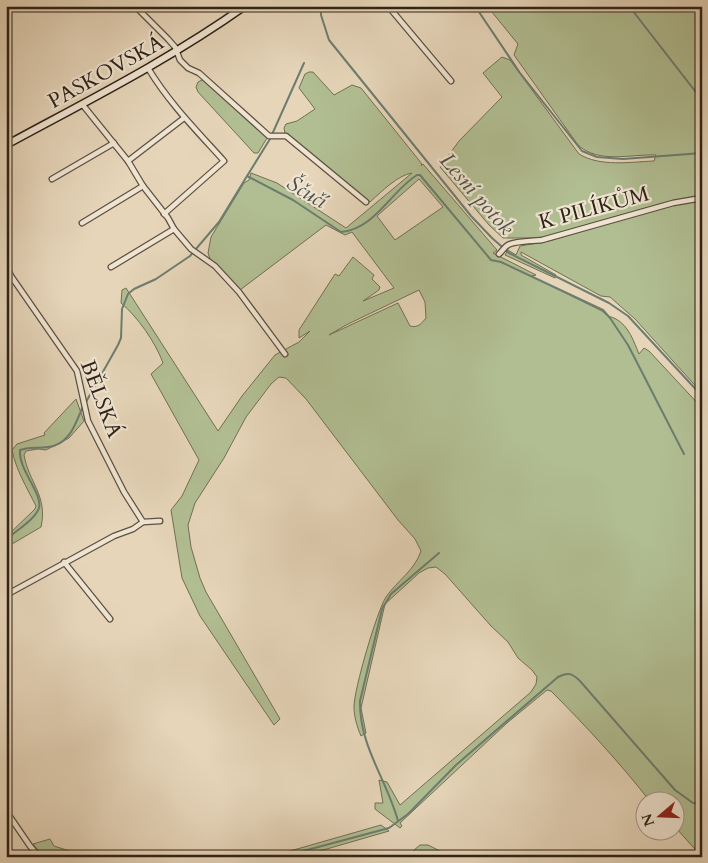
<svg xmlns="http://www.w3.org/2000/svg" width="708" height="863" font-family="Cardo,serif">
<style>
.green{fill:#b1be92;stroke:#707054;fill-rule:evenodd}
.lines{fill:none;stroke-linecap:round;stroke-linejoin:round}
.stream{stroke:#6c7d70;stroke-width:2}
.street-casing{stroke:#5c5040;stroke-width:7}
.secondary-casing{stroke:#2e2317;stroke-width:9}
.street{stroke:#efe4d2;stroke-width:4.5}
.secondary{stroke:#efe4d2;stroke-width:6}
.labels{text-anchor:middle;dominant-baseline:central;stroke-width:4.5;stroke-linejoin:round;paint-order:stroke}
.street-label{font-size:21px;fill:#2e2317;stroke:#efe4d2}
.water-label{font-size:22px;font-style:italic;fill:#4d5044;stroke:#efe4d2}
</style>
<rect width="100%" height="100%" fill="#e6d5b9"/>
<filter id="stains"><feTurbulence type="fractalNoise" baseFrequency=".004" numOctaves="4"/><feColorMatrix values="0 0 0 0 .2 0 0 0 0 .09 0 0 0 0 .02 0 0 0 .5 -.17"/></filter>
<radialGradient id="worn" r=".72"><stop offset=".6" stop-color="#630" stop-opacity="0"/><stop offset="1" stop-color="#630" stop-opacity=".3"/></radialGradient>
<g class="green">
<path d="M487,6H702V196L693,198L692,196L690,198L663,203L542,238H503L489,225L440,167L459,141L502,97L483,73L502,57L510,60L579,154C600,167 630,162 654,161L656,155C630,154 599,164 578,145L514,55L518,44Z"/>
<path d="M309,72H313L334,95L352,85L361,88L422,164L421,166L423,164L497,250L493,253L536,275L531,276L602,311C608,317 610,316 616,319C629,326 634,342 639,354L644,348L649,351L702,408V857L676,828V800H649C619,762 586,726 551,691L547,690L507,723L400,823L402,826L400,828L375,809V803H383L379,780L387,782L400,805L531,692L536,684L537,677L532,670L518,658L508,642L491,626L445,574L436,567L428,568L419,573L385,604L361,708L366,733L361,736C357,727 354,716 354,707C354,689 377,611 386,597C397,581 415,570 421,551L415,539L398,520L306,399L286,378L279,377L271,384L246,417L224,458L195,503L188,525L191,547L200,578L206,592L280,719L274,725L200,616L182,578L171,510L182,496L199,460L151,374L163,363C156,343 137,316 121,303L122,290L126,288L218,431L242,396L275,355L299,342L310,331L299,338V330L335,274L339,276L353,257L374,275L372,279L380,287L379,290L363,301L394,288L352,232L345,235L326,225L240,290L227,275L210,259L208,253L211,237L244,183L249,180L251,173L277,183L346,228L412,173C398,175 381,192 370,202L285,133L284,128L286,124L297,121L315,109L299,88L305,74ZM419,179L443,207L395,240L377,216ZM419,290L425,302L426,318C421,324 418,328 410,326L398,303L329,335L346,325Z"/>
<polygon points="204,79 267,138 258,153 254,153 198,92 196,87 198,82"/>
<polygon points="702,200 702,393 635,319 610,297 601,296 521,252 521,255 556,275 555,278 505,255 508,250 516,255 520,246 549,241 672,205"/>
<path d="M76,399L84,421L69,438L46,450L38,449L26,451L24,455C29,483 48,496 41,527L12,544L6,552V537L35,509L36,506C27,488 16,470 12,450L17,444L45,435L44,433Z"/>
<polygon points="381,825 389,831 299,857 269,857"/>
<polygon points="50,839 54,846 88,857 44,857 33,844"/>
<polygon points="420,845 428,845 452,857 421,857 413,851"/>
</g>
<g class="lines">
<g class="stream">
<polyline points="321,6 321,15 329,40 471,216 492,238 509,253 609,303 628,316 702,396"/>
<polyline points="475,6 520,73 582,151 597,157 623,159 702,153"/>
<polyline points="629,6 702,100"/>
<polyline points="247,176 270,139 304,63"/>
<path d="M86,402L118,345L121,338L122,309L128,294L134,289L156,279L190,256L219,222L247,176L293,200L341,232C375,229 391,191 417,175H420L491,260L501,262L603,310L610,318L628,345L684,454"/>
<path d="M6,540C15,531 35,520 39,508C43,494 18,469 20,450C32,446 37,449 48,447C70,445 76,422 83,406"/>
<path d="M398,821C387,780 359,746 360,701L382,609L391,594L439,553"/>
<path d="M281,857L389,828L408,814L456,765L558,677C568,672 572,673 580,681L675,790L693,803L702,804"/>
</g>
<g class="street-casing">
<g id="street">
<polyline points="135,6 168,39 175,47 180,60 188,68 199,73 269,136 286,136 366,202"/>
<polyline points="388,6 451,81"/>
<path d="M148,68C169,103 197,131 224,161L164,214"/>
<polyline points="82,104 128,161 143,186 168,218 174,229 191,249 215,266 239,292 285,354"/>
<polyline points="128,161 184,118"/>
<polyline points="52,179 114,143"/>
<polyline points="82,223 143,186"/>
<path d="M499,254C502,252 504,247 508,245C513,241 534,241 542,240L673,203L702,198"/>
<polyline points="6,265 11,276 77,371 88,421 124,492 143,522"/>
<polyline points="111,267 174,229"/>
<polyline points="64,562 110,619"/>
<polyline points="6,595 114,536 133,529 143,522 160,521"/>
<polyline points="6,811 30,846 39,857"/>
</g>
</g>
<g class="secondary-casing">
<path id="secondary" d="M6,145C87,101 169,60 245,6"/>
</g>
<use href="#street" class="street"/>
<use href="#secondary" class="secondary"/>
</g>
<g class="labels">
<g class="street-label">
<text transform="translate(106 72) rotate(-29)">PASKOVSKÁ</text>
<text transform="translate(594 208) rotate(-15)">K PILÍKŮM</text>
<text transform="translate(101 399) rotate(69)">BĚLSKÁ</text>
</g>
<g class="water-label">
<text transform="translate(307 192) rotate(31)">Ščučí</text>
<text transform="translate(477 194) rotate(49)">Lesní potok</text>
</g>
</g>
<rect width="708" height="863" fill="none" stroke="#e6d5b9" stroke-width="25"/>
<rect x="8" y="8" width="693" height="848" fill="none" stroke="#2e2317" stroke-width="2.5"/>
<rect x="12" y="12" width="683" height="838" fill="none" stroke="#2e2317"/>
<g transform="translate(660 816) rotate(251)"><circle r="24" fill="#efe4d2" stroke="#a29787"/>
<path d="M0-4L9 19L0 12L-9 19Z" fill="#8f2418"/>
<text y="-8" font-size="14" font-weight="bold" text-anchor="middle" fill="#2e2317">N</text>
</g>
<rect width="100%" height="100%" filter="url(#stains)"/>
<rect width="100%" height="100%" fill="url(#worn)"/>
</svg>
